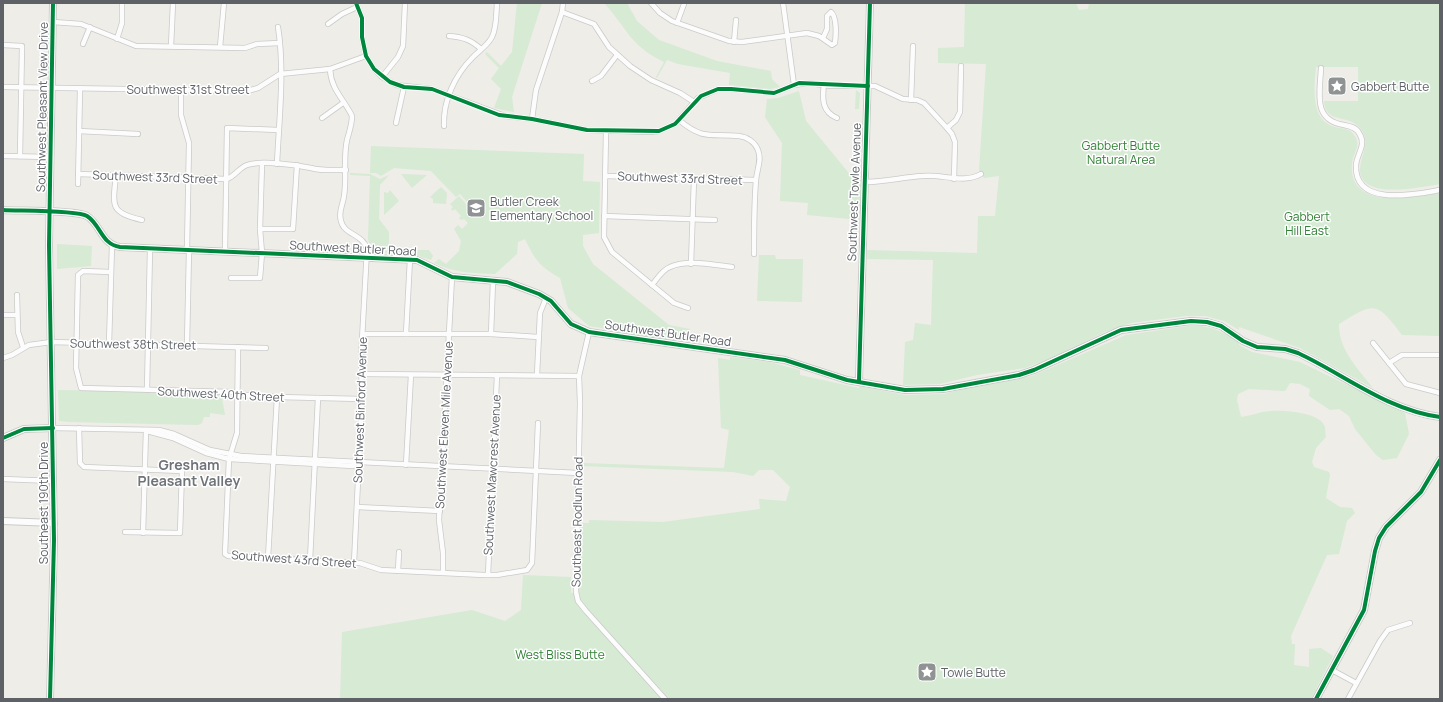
<svg xmlns="http://www.w3.org/2000/svg" width="1443" height="702" font-family="Manrope,sans-serif">
<style>
.green{fill:#d6ead4}
.lines{fill:none;stroke-linecap:round;stroke-linejoin:round}
.street-casing{stroke:#cacac9;stroke-width:6}
.secondary-casing{stroke:#cbcbca;stroke-width:8}
.street{stroke:#fcfcfc;stroke-width:4.5}
.secondary{stroke:#fcfcfc;stroke-width:6}
.cycleway-casing{stroke:#fff;stroke-width:6}
.cycleway{stroke:#00873e;stroke-width:4}
.labels{text-anchor:middle;dominant-baseline:central;stroke-width:3;stroke-linejoin:round;paint-order:stroke}
.poi-label{font-size:12px;fill:#5e6267;stroke:#fff;text-anchor:start}
.street-label{font-size:12px;fill:#5e6267;stroke:#fff}
.park-label{font-size:12px;fill:#318236;stroke:#fff}
.quarter-label{font-size:14px;font-weight:bold;fill:#6f7479;stroke:#fff}
</style>
<rect width="100%" height="100%" fill="#eeede8"/>
<g class="green">
<polygon points="517,3 542,3 512,97 514,112 494,108 501,89 491,79 499,68 485,54 487,52 501,66 512,52"/>
<path d="M604,3H627L637,21L659,40L717,61L771,71L772,79L780,87L770,89L729,85L730,73L678,64L667,60L657,78L656,77L664,62C629,45 628,29 604,3Z"/>
<path d="M965,3H1076L1079,10L1088,9L1089,3H1440V184C1421,187 1351,203 1361,162C1364,149 1370,139 1359,127C1348,114 1325,124 1324,101H1358V67H1316C1314,87 1310,121 1335,127C1342,129 1350,128 1354,135C1362,145 1353,153 1352,163C1347,211 1414,197 1440,193V336L1402,335C1376,301 1375,302 1339,324C1338,349 1358,369 1373,388L1300,348L1239,327V330L1224,321L1205,316H1186L1131,323L1105,332L1049,359L1025,368L977,375L940,384L903,385L905,342L913,340L915,323L931,325L933,260L867,259V250L977,253L978,216H995L999,176L984,178L979,170L986,64L938,63V48L964,47Z"/>
<polygon points="856,90 860,93 859,109 855,109"/>
<polygon points="799,91 806,121 852,177 862,179 860,220 807,215 808,203 780,201 782,143 765,117 767,99 778,98"/>
<path d="M371,146L584,154L583,181L600,182L599,233L583,235V246L593,264L669,325L690,329V343L625,335L618,333L614,330L589,326L568,308L560,278C539,266 535,260 525,239L518,242L517,254L495,274C473,273 454,273 434,263L439,259L446,264L459,251L461,241L454,229L458,225L462,229L468,223L464,219L461,220L459,218L461,216L455,209L453,211L451,209L453,207L450,204L459,196L473,212L481,204L470,205L460,194L456,197L431,171L394,168L381,176L376,173H370Z"/>
<polygon points="350,173 370,174 380,179 389,175 380,185 379,219 389,232 389,244 383,252 371,251 368,239 370,176 350,175"/>
<polygon points="401,174 427,175 412,188"/>
<polygon points="441,187 447,193 446,204 433,203 433,199 430,197"/>
<polygon points="390,190 399,201 384,215 384,192 388,193"/>
<polygon points="57,244 92,246 91,266 57,269"/>
<polygon points="390,246 393,246 394,249 408,250 408,254 385,253"/>
<polygon points="413,250 429,250 433,256 431,260 413,254"/>
<polygon points="759,255 775,255 776,259 803,259 802,302 757,301"/>
<path d="M1188,326C1208,324 1222,331 1239,342V345L1252,352L1300,362L1405,413L1409,434L1397,458L1383,460L1376,455L1355,429L1349,416L1339,409L1330,410L1309,396L1310,389L1300,384L1290,383L1285,391L1249,389L1238,394L1237,400L1241,417C1249,416 1255,414 1262,412C1275,409 1317,411 1324,425C1326,428 1325,434 1326,437L1316,448L1312,462L1314,467L1329,472L1330,475L1326,498L1340,507L1352,508L1355,513L1347,521L1339,554L1327,555L1291,636L1292,644H1295L1294,665L1309,667V649L1321,648L1333,656L1311,699H340L342,632L472,610L505,621L521,610L523,575L571,577V593L578,592L580,523H589V520L663,522L760,509L759,499L786,501L790,487L773,470H759L753,476L733,472L582,466V463L724,468L729,430L721,428L718,358L730,360V357L769,362L800,370V375L859,388V386L904,395L944,394L974,386L1032,376L1126,335Z"/>
<polygon points="58,390 233,393 233,398 222,398 225,415 210,413 210,417 204,417 202,423 198,425 70,422 59,421"/>
</g>
<g class="lines">
<g class="street-casing">
<g id="street">
<polyline points="356,3 362,18 362,37 366,56 374,69 382,77 396,85 432,89 505,116 532,119 587,130 650,132 659,131 675,124 698,98 718,89 731,89 774,93 794,85 808,83 831,86 875,86 903,99 917,100 924,103 947,128 952,134 955,142 954,179"/>
<path d="M651,3L660,13L672,21L729,41L742,42L807,33L819,36L832,45L835,43C836,35 837,17 831,12L827,16V29L823,38"/>
<polyline points="783,3 794,85"/>
<polyline points="562,12 594,24 609,47 630,66 651,80 680,93 694,102"/>
<polyline points="53,22 81,24 136,46 245,48 257,44 280,43"/>
<polyline points="677,23 684,4"/>
<polyline points="328,24 342,14 357,7"/>
<path d="M449,36C463,37 471,40 481,49"/>
<polyline points="117,39 122,23 122,3"/>
<polyline points="734,42 736,20"/>
<polyline points="83,44 90,27"/>
<polyline points="3,45 22,46 20,156"/>
<polyline points="171,46 173,3"/>
<polyline points="220,47 224,3"/>
<path d="M1321,68C1320,92 1312,120 1344,125C1349,126 1356,127 1359,133C1367,145 1357,153 1356,165C1354,208 1416,194 1440,190"/>
<path d="M330,69C331,90 344,99 352,116C352,125 349,132 347,140C343,158 347,178 344,196C343,205 338,211 341,221C344,235 363,234 367,249L361,358L362,399L354,563"/>
<polyline points="382,77 398,57 403,46 405,3"/>
<polyline points="592,81 601,76 617,55"/>
<path d="M824,84C822,99 822,112 837,118"/>
<polyline points="3,87 247,91 258,88 280,74 330,69 366,56"/>
<polyline points="181,90 181,115 189,143 187,250"/>
<polyline points="911,100 913,46"/>
<polyline points="322,118 343,103"/>
<polyline points="532,119 536,90 562,12 563,3"/>
<path d="M679,120C704,141 711,133 739,136C747,137 755,142 758,150C762,160 757,169 756,180C754,204 754,229 754,254"/>
<polyline points="396,123 404,87"/>
<path d="M444,126C443,100 455,75 473,57C480,50 488,45 492,37C497,27 496,14 497,3"/>
<polyline points="947,128 956,120 960,112 961,66"/>
<polyline points="79,131 138,134"/>
<polyline points="606,131 604,237 612,252 674,303 688,308"/>
<polyline points="3,156 51,157"/>
<path d="M277,164C279,119 285,71 278,27"/>
<path d="M78,174L227,179C235,176 239,168 247,165C261,160 296,165 311,168C322,171 335,170 346,170"/>
<path d="M116,175C113,205 109,213 142,220"/>
<polyline points="605,176 756,180"/>
<path d="M865,182C885,182 903,177 923,176C943,174 963,184 981,174"/>
<polyline points="78,184 80,89"/>
<polyline points="604,216 715,220"/>
<polyline points="260,229 293,229 297,165"/>
<polyline points="225,252 227,128 278,130"/>
<polyline points="691,264 694,179"/>
<polyline points="111,272 83,271 78,275 76,368 81,388 233,392 244,395 277,397 362,399"/>
<polyline points="231,278 260,278 262,253 260,229 262,164"/>
<path d="M652,285C657,279 662,270 670,267C686,259 715,265 732,267"/>
<polyline points="17,295 18,332 23,347"/>
<polyline points="3,315 17,315"/>
<polyline points="589,332 579,376 580,403 576,592 578,601 586,611 665,699"/>
<polyline points="363,334 491,334 538,337"/>
<polyline points="406,334 410,259"/>
<polyline points="491,334 493,281"/>
<polyline points="1373,343 1406,384 1440,393"/>
<polyline points="109,344 112,245"/>
<polyline points="187,345 189,250"/>
<polyline points="238,347 237,433 229,459 225,554 228,556 360,563 381,570 484,575 497,575 527,570 532,563 538,423"/>
<polyline points="3,358 12,355 29,345 51,342 266,348"/>
<polyline points="1389,363 1402,355 1440,355"/>
<polyline points="363,374 579,376"/>
<polyline points="537,375 540,313 546,298"/>
<polyline points="147,390 150,249"/>
<polyline points="53,428 159,430 174,434 210,450 241,456 578,473"/>
<polyline points="79,428 80,463 84,467 182,471 180,533 125,532"/>
<polyline points="147,431 173,438 206,453 229,459 353,466 355,463"/>
<polyline points="406,465 411,375"/>
<polyline points="3,479 53,481"/>
<polyline points="357,507 440,511"/>
<polyline points="143,533 146,430"/>
<polyline points="268,558 277,397"/>
<polyline points="310,560 318,398"/>
<polyline points="398,571 399,552"/>
<polyline points="443,573 443,553 439,520 452,277"/>
<polyline points="488,575 497,375"/>
<polyline points="1332,670 1356,683"/>
<polyline points="1348,699 1380,641 1388,630 1410,623"/>
</g>
</g>
<g class="secondary-casing">
<g id="secondary">
<path d="M3,210C19,211 76,210 87,216C101,225 101,244 120,247L417,260L452,277L507,282L539,294L551,301L571,324L589,332L785,360L847,380L905,390L943,389L1019,375L1034,370L1121,330L1191,321L1207,322L1221,326L1243,341L1257,347L1285,349L1298,353C1345,375 1387,410 1440,417"/>
<polyline points="859,381 870,3"/>
<polyline points="3,438 24,429 53,428"/>
<polyline points="3,521 54,523"/>
<polyline points="50,699 54,540 49,245 53,3"/>
<polyline points="1316,699 1364,610 1375,551 1379,538 1386,527 1421,492 1440,460"/>
</g>
</g>
<use href="#street" class="street"/>
<use href="#secondary" class="secondary"/>
<g class="cycleway-casing">
<g id="cycleway">
<polyline points="356,3 362,18 362,37 366,56 374,69 390,82 404,87 432,89 499,115 532,119 587,130 659,131 675,124 701,96 718,89 731,89 774,93 799,83 868,86"/>
<path d="M3,210C19,211 76,210 87,216C101,225 101,244 120,247L417,260L452,277L507,282L539,294L551,301L571,324L589,332L785,360L847,380L905,390L943,389L1019,375L1034,370L1121,330L1191,321L1207,322L1221,326L1243,341L1257,347L1285,349L1298,353C1345,375 1387,410 1440,417"/>
<polyline points="859,381 870,3"/>
<polyline points="3,438 24,429 53,428"/>
<polyline points="50,699 54,540 49,245 53,3"/>
<polyline points="1316,699 1364,610 1375,551 1379,538 1386,527 1421,492 1440,460"/>
</g>
</g>
<use href="#cycleway" class="cycleway"/>
</g>
<defs>
<g id="sight-square" transform="scale(1)"><rect x="-9" y="-9" width="18" height="18" rx="4" fill="#909394" stroke="#fff"/><path d="M0-6L1.8-2.2L6-1.7L2.9 1.2L3.7 5.4L0 3.3L-3.7 5.4L-2.9 1.2L-6-1.7L-1.8-2.2Z" fill="#fff"/></g>
<g id="school-square" transform="scale(1)"><rect x="-9" y="-9" width="18" height="18" rx="4" fill="#909394" stroke="#fff"/><path d="M0-5L7-2L0 1L-7-2ZM-4 1L0 2.5L4 1V4Q0 6-4 4Z" fill="#fff"/></g>
</defs>
<g fill-rule="evenodd">
<use href="#sight-square" x="1337" y="86"/>
<use href="#school-square" x="476" y="208"/>
<use href="#sight-square" x="927" y="672"/>
</g>
<g class="labels">
<g class="poi-label">
<text x="1351" y="86">Gabbert Butte</text>
<text x="490" y="201">Butler Creek<tspan x="490" dy="14">Elementary School</tspan></text>
<text x="941" y="672">Towle Butte</text>
</g>
<g class="street-label">
<text x="188" y="89">Southwest 31st Street</text>
<text transform="translate(42 107) rotate(-89)">Southwest Pleasant View Drive</text>
<text transform="translate(155 177) rotate(2)">Southwest 33rd Street</text>
<text transform="translate(680 178) rotate(2)">Southwest 33rd Street</text>
<text transform="translate(854 192) rotate(-88)">Southwest Towle Avenue</text>
<text transform="translate(353 248) rotate(3)">Southwest Butler Road</text>
<text transform="translate(668 333) rotate(8)">Southwest Butler Road</text>
<text transform="translate(133 344) rotate(1)">Southwest 38th Street</text>
<text transform="translate(221 394) rotate(3)">Southwest 40th Street</text>
<text transform="translate(360 410) rotate(-88)">Southwest Binford Avenue</text>
<text transform="translate(444 425) rotate(-87)">Southwest Eleven Mile Avenue</text>
<text transform="translate(492 475) rotate(-87)">Southwest Mawcrest Avenue</text>
<text transform="translate(43 503) rotate(-90)">Southeast 190th Drive</text>
<text transform="translate(577 522) rotate(-89)">Southeast Rodlun Road</text>
<text transform="translate(294 559) rotate(4)">Southwest 43rd Street</text>
</g>
<g class="park-label">
<text x="1121" y="145">Gabbert Butte<tspan x="1121" dy="14">Natural Area</tspan></text>
<text x="1307" y="216">Gabbert<tspan x="1307" dy="14">Hill East</tspan></text>
<text x="560" y="654">West Bliss Butte</text>
</g>
<g class="quarter-label">
<text x="189" y="464">Gresham<tspan x="189" dy="16">Pleasant Valley</tspan></text>
</g>
</g>
<rect width="1443" height="702" fill="none" stroke="#5e6267" stroke-width="8"/>
</svg>
